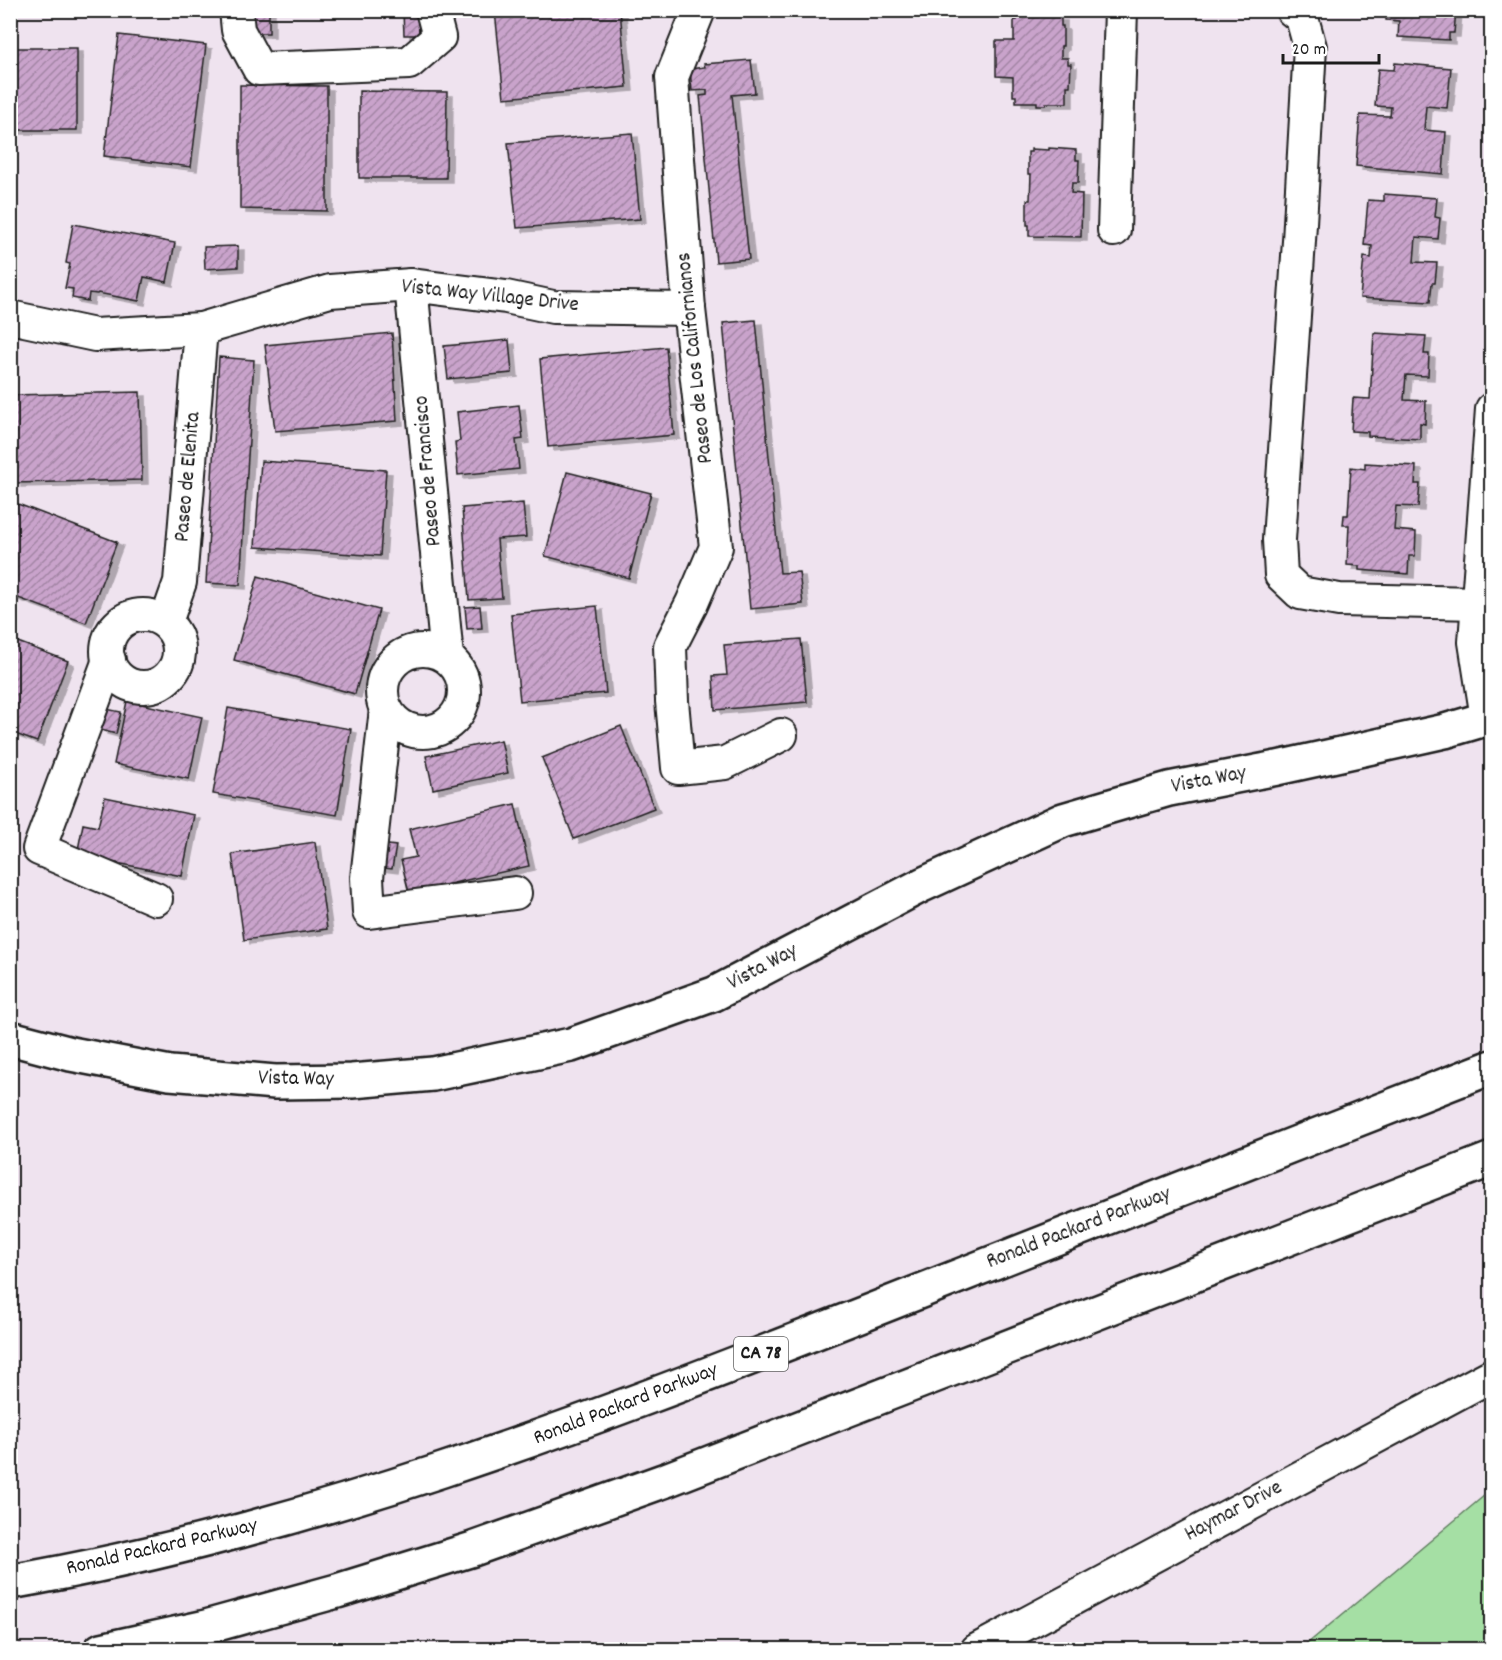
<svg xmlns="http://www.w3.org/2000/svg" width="1502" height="1660" font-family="Dekko,sans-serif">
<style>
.green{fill:#a5dfa4;stroke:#607e60;stroke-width:1.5}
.building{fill:url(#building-hatch);stroke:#1c1c1c;stroke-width:1.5;filter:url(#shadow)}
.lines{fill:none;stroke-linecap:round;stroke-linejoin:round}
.minor-casing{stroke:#1c1c1c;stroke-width:36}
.major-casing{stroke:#1c1c1c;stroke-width:38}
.highway-casing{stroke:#1c1c1c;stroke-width:38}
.minor{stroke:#fff;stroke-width:32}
.major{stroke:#fff;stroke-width:33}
.highway{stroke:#fff;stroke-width:33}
.labels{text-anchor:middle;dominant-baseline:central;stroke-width:4.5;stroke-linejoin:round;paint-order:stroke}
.shield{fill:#fff;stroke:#606060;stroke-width:1.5}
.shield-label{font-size:20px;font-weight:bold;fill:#1c1c1c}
.street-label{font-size:21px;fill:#1c1c1c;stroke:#fff}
</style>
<defs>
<pattern id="building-hatch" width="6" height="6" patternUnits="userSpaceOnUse" patternTransform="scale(1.5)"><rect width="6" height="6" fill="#c9a3cb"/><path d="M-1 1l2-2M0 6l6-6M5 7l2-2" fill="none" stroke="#a284a4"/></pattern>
<filter id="shadow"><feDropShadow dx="6" dy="4" stdDeviation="0" flood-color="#0004"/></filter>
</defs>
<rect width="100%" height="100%" fill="#efe3ef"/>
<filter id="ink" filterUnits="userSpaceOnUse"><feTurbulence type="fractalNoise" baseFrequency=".0167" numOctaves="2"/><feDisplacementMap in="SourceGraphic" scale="12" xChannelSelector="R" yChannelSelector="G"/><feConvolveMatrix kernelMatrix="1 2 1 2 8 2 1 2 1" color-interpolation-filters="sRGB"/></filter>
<g filter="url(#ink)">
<polygon class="green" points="1491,1490 1491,1649 1301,1649"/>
<g class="building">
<rect x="254" y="10" width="15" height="23"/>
<polygon points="620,10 627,87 504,98 495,11"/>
<polygon points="1387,10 1456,10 1454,33 1449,33 1449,40 1398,37 1399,21 1386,20"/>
<polygon points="418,11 419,35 404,35 403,12"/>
<polygon points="1038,14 1045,14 1045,17 1061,17 1061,26 1063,26 1063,46 1061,46 1061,58 1068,58 1068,64 1071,64 1070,86 1067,86 1067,103 1046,103 1046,105 1037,105 1037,102 1016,102 1016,96 1013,96 1013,77 996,76 996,41 1014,41 1014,20 1017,20 1017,16 1038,17"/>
<polygon points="119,35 206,45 191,167 104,156"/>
<rect x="10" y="48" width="67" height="82"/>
<polygon points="751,60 755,93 732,95 749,259 716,262 700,96 707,95 707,90 692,91 690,69 705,67 704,64"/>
<polygon points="1395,63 1451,68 1447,108 1426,106 1424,130 1446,132 1443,174 1356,166 1360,115 1390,116 1391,107 1375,106 1378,69 1394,70"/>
<polygon points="240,85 327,86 327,211 240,209"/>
<polygon points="359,91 447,92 446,178 359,178"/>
<polygon points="632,133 640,219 517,228 508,143"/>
<polygon points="1049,148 1076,150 1076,160 1079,160 1078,183 1072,183 1071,193 1082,194 1081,237 1029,236 1029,225 1027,225 1027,200 1030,200 1031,174 1028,174 1028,152 1031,152 1031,149 1049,150"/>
<polygon points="1384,194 1437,198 1435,217 1440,218 1438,239 1416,237 1414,262 1437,263 1435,283 1432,283 1430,302 1360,298 1364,257 1371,258 1372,246 1364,245 1368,200 1384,201"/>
<polygon points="73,224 175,243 167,282 144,277 139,301 98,293 97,294 89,293 88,301 72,298 73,289 65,288 70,264 66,263"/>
<polygon points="238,246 238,267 205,269 204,247"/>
<polygon points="756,320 780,573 799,572 803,604 750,609 723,323"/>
<polygon points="392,333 397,421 275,431 265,345"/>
<polygon points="1374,333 1426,336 1424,354 1429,354 1428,376 1406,375 1404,400 1426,401 1425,424 1420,423 1420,439 1368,436 1368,432 1351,431 1353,398 1370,399"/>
<polygon points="509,340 512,373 448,379 444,346"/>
<polygon points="666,347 674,435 548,447 540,359"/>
<polygon points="219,357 254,360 240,585 206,583"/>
<polygon points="140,392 142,480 15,483 13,395"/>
<polygon points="519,405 523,439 516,440 519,469 458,475 455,442 460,441 457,412"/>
<polygon points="261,461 386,470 380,556 255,547"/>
<polygon points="1365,463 1416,466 1415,484 1420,484 1418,507 1396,506 1394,530 1416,532 1415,556 1409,556 1408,574 1359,570 1359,566 1347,565 1349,525 1343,525 1344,515 1348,515 1351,467 1365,469"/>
<polygon points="567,472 651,493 629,578 545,556"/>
<polygon points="10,501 117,542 86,623 10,595"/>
<polygon points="523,503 526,537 497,539 502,598 469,600 462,508"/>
<polygon points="258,576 379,610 355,694 234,660"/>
<polygon points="480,606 482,628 467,629 465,607"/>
<polygon points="597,606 606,693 520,701 511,614"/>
<polygon points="10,639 68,661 37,742 10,732"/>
<polygon points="801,639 807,702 715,710 713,676 727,675 724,645"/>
<polygon points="127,701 202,717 189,779 114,764"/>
<polygon points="228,708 351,729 337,815 213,794"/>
<polygon points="106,709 121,712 116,734 101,730"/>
<polygon points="621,726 654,808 574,839 542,758"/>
<polygon points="501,740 508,773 433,789 426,756"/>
<polygon points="105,797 194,815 182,876 77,855 83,824 98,827"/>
<polygon points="515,804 529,866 409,893 401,860 416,857 409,829"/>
<polygon points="315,842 327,929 244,940 232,854"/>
<polygon points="380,844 396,846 392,869 377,867"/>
</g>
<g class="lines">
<g class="minor-casing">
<g id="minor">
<polyline points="236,10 238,30 259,69 409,63 439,37 432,10"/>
<polyline points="699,10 672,77 689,309 716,547 692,603 670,646 672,701 678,768 725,763 781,735"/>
<polyline points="1292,10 1302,18 1310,47 1299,241 1279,540 1281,575 1300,593 1339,600 1478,603"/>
<polyline points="1114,230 1121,10"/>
<polyline points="411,285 447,657"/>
<polyline points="10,317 95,335 201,329 330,291 411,285 506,297 553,307 689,309"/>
<circle cx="143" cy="651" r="36"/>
<polyline points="166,622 180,582 201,329"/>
<circle cx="423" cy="691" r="41"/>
<polyline points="109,660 39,849 156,899"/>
<polyline points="386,709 367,878 369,912 515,893"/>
<polyline points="1487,718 1475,642 1492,409"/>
<polyline points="977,1650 1492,1375"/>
</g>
</g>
<g class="major-casing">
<polyline id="major" points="10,1038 71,1054 170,1073 275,1082 352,1081 433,1074 571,1045 714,994 922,885 1063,820 1169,789 1277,768 1445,731 1492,717"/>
</g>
<g class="highway-casing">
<g id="highway">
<path d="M10,1582C305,1531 583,1424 860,1315C1070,1232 1281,1149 1492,1067"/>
<polyline points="101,1650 206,1627 337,1591 473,1549 666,1480 1492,1159"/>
</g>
</g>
<use href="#minor" class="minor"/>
<use href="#major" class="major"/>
<use href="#highway" class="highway"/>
</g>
</g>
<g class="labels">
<rect class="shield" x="734" y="1337" width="54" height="34" rx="4.5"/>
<g class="shield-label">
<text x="761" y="1354">CA 78</text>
</g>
<g class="street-label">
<text transform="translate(490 297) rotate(6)">Vista Way Village Drive</text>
<text transform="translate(696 358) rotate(-96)">Paseo de Los Californianos</text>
<text transform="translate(429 471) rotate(-95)">Paseo de Francisco</text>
<text transform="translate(189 477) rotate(-85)">Paseo de Elenita</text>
<text transform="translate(1209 781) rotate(-11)">Vista Way</text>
<text transform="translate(763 968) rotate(-28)">Vista Way</text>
<text transform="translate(296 1080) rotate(1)">Vista Way</text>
<text transform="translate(1079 1229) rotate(-21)">Ronald Packard Parkway</text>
<text transform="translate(626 1405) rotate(-21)">Ronald Packard Parkway</text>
<text transform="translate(1234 1512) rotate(-28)">Haymar Drive</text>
<text transform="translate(162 1548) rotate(-13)">Ronald Packard Parkway</text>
</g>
</g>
<rect width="1502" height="1660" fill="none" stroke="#fff" stroke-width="36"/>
<rect x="18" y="18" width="1466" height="1624" fill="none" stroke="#1c1c1c" stroke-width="2" filter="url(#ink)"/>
<path d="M1283 54v9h96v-9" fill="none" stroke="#1c1c1c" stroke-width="3"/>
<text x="1292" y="54" font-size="18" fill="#1c1c1c" stroke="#ffffff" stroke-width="4.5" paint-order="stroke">20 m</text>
</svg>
